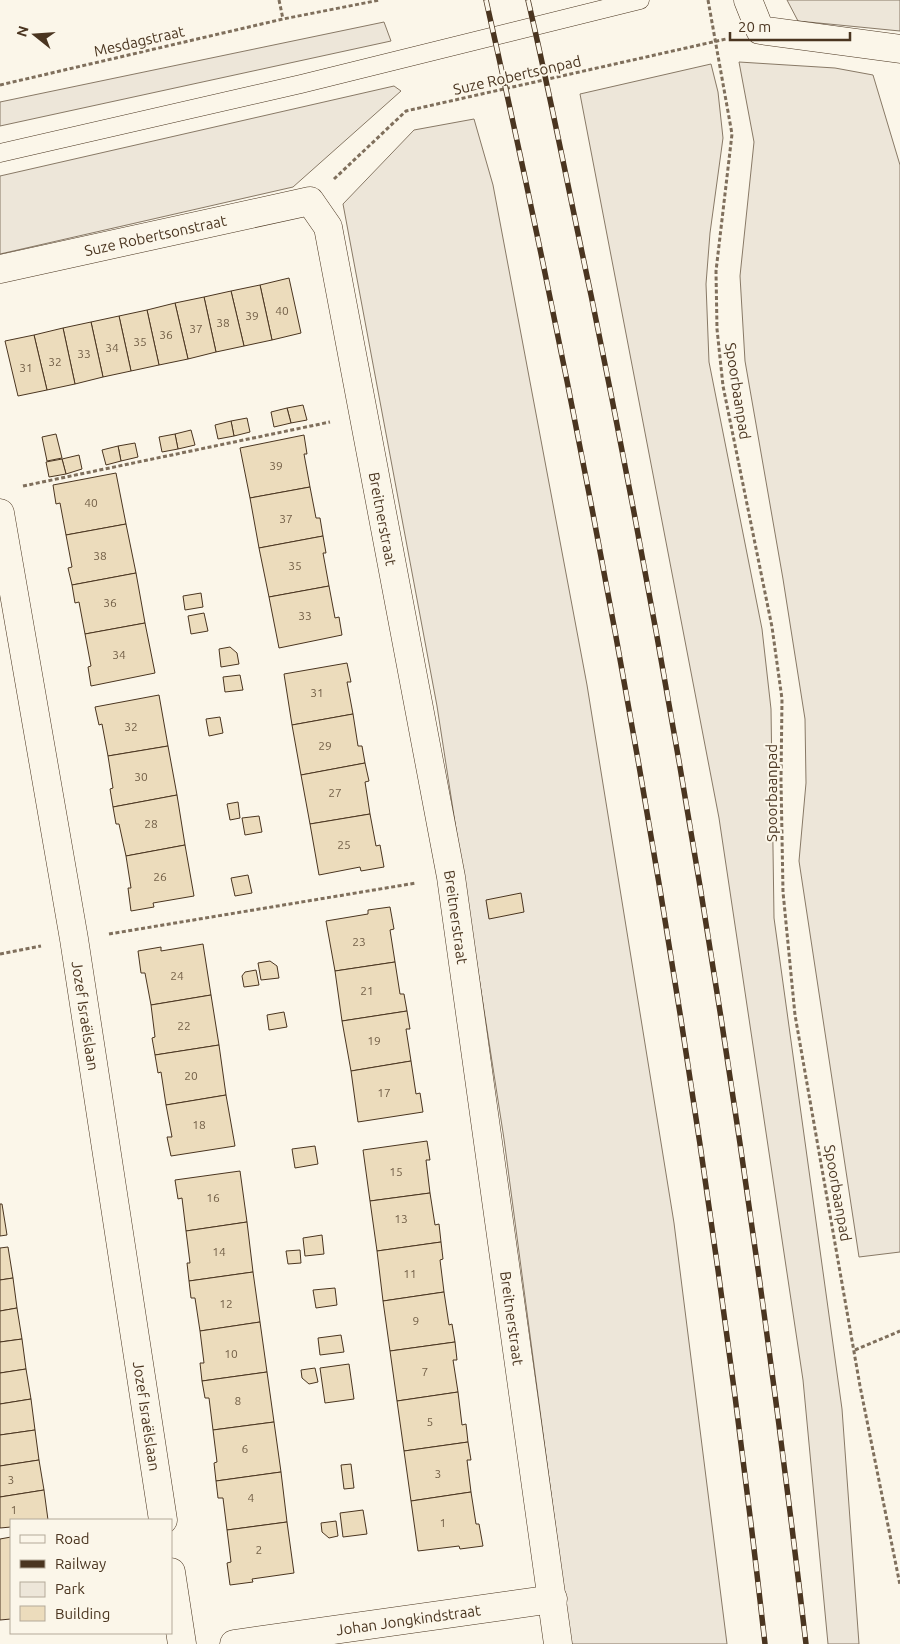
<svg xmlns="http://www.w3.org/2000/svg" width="900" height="1644" font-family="Ubuntu,sans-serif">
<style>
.green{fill:#ede6d9;stroke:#887966}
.building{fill:#ecdcbc;stroke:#4a3520}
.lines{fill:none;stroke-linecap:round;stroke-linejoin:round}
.lane-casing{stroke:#4a3520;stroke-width:19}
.street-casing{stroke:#4a3520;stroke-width:29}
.path{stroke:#7f6f5c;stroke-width:3;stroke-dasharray:4 2.5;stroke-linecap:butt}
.lane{stroke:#fbf6e9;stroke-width:18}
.street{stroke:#fbf6e9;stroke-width:28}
.rail-casing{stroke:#4a3520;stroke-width:5.5}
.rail{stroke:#fbf6e9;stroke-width:4;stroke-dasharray:11;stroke-linecap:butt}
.labels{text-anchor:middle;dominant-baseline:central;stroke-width:4;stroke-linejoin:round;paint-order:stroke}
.number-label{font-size:12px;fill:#725f47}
.street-label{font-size:15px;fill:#4a3520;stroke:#fbf6e9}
</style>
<rect width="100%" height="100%" fill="#fbf6e9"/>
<g class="green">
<polygon points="787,0 900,0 900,31 798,21"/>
<polygon points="384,22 391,41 0,126 0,102"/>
<polygon points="739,62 835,68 873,75 900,165 900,1252 859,1257 799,861 806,783 805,719 783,579 745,361 740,276 754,142"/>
<polygon points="711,64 718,92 723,138 710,233 706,284 709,362 762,629 771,709 774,918 842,1409 859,1644 828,1644 803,1380 719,818 580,94"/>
<polygon points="394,86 401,91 293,187 0,254 0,176"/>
<polygon points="474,119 493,185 587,685 674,1223 727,1644 571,1644 504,1139 437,706 343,204 414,130"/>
</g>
<g class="building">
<polygon points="289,278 301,333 272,340 260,285"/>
<polygon points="260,285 272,340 244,346 231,291"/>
<polygon points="231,291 244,346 216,352 204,297"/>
<polygon points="204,297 216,352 188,359 175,303"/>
<polygon points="175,303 188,359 159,365 147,310"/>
<polygon points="147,310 159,365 131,371 119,316"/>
<polygon points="119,316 131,371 103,377 91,322"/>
<polygon points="91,322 103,377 75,384 63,328"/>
<polygon points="63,328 75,384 47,390 34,335"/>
<polygon points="34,335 47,390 18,396 5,341"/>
<polygon points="303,405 307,420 291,423 287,408"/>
<polygon points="287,408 291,423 274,427 271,412"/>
<polygon points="247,418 250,432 234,436 231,421"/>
<polygon points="231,421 234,436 218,439 215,425"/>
<polygon points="191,430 195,445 178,449 175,434"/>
<polygon points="56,434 62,458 47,461 42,437"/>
<polygon points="175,434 178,449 162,452 159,437"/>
<polygon points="304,435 307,454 304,454 310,487 250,498 240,448"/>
<polygon points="135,443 138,457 121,461 118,446"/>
<polygon points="118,446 121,461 106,465 102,450"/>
<polygon points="79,455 82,469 66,474 62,459"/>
<polygon points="62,459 66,474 49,477 46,462"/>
<polygon points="116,473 126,524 66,535 60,503 56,504 53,485"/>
<polygon points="310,487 316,518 320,518 323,536 259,548 250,498"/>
<polygon points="126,524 136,573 72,585 68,568 72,567 66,535"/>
<polygon points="323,536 326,553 323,553 329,586 269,597 259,548"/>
<polygon points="136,573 145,623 85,634 79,602 75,603 72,585"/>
<polygon points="329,586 335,618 339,617 342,635 279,648 269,597"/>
<polygon points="201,593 203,607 185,610 183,596"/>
<polygon points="204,613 208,631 191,634 188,616"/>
<polygon points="145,623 155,673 91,686 88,667 91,666 85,634"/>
<polygon points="230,647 237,653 239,664 221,667 219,649"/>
<polygon points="347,663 351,682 347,682 353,714 292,725 284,674"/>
<polygon points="240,675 243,690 225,692 223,677"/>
<polygon points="159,695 168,746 108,756 102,724 99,725 95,707"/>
<polygon points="353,714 358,746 362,746 365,763 301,775 292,725"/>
<polygon points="220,717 223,733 209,736 206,719"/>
<polygon points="168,746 177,795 113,807 110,789 113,788 108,756"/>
<polygon points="365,763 369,781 365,782 370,814 310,824 301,775"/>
<polygon points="177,795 185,845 126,856 119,824 116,824 113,807"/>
<polygon points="238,802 240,818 230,820 227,804"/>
<polygon points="370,814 376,846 380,845 384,867 361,871 360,867 319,875 310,824"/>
<polygon points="259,816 262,832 245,835 242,818"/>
<polygon points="185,845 194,896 153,903 154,907 131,911 128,888 131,888 126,856"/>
<polygon points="248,875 252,893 235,896 231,878"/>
<polygon points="521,893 524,912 489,919 486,900"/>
<polygon points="390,907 394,929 390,930 395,962 335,971 326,921 368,914 368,910"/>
<polygon points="203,944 211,995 151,1005 145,973 141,973 138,951 161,947 161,951"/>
<polygon points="270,961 277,966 279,978 261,980 258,963"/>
<polygon points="395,962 400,994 404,994 407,1011 342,1021 335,971"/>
<polygon points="256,970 259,985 244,987 242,976 245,972"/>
<polygon points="211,995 219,1045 155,1055 152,1038 155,1037 151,1005"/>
<polygon points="407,1011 410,1029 406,1029 411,1061 351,1071 342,1021"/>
<polygon points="284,1012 287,1027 269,1030 267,1015"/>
<polygon points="219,1045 226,1095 166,1105 161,1072 158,1073 155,1055"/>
<polygon points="411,1061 416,1094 420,1093 423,1112 358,1122 351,1071"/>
<polygon points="226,1095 235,1146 171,1156 167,1137 172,1137 166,1105"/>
<polygon points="427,1141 430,1160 426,1160 430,1193 370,1201 363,1150"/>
<polygon points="315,1146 318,1164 295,1168 292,1149"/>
<polygon points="240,1171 247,1222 186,1231 182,1198 178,1199 175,1180"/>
<polygon points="430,1193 435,1225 439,1224 441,1242 377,1251 370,1201"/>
<polygon points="0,1204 2,1204 7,1235 0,1236"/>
<polygon points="247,1222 253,1272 189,1281 187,1263 190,1263 186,1231"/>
<polygon points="322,1235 324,1254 305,1256 303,1238"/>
<polygon points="441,1242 443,1259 440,1260 444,1292 383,1301 377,1251"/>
<polygon points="8,1247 13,1278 0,1280 0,1248"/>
<polygon points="300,1250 301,1263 288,1264 286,1251"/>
<polygon points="253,1272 260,1322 200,1331 195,1298 191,1298 189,1281"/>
<polygon points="13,1278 17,1308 0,1311 0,1280"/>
<polygon points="335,1288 337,1305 316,1308 313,1290"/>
<polygon points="444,1292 449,1325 452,1324 455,1342 390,1351 383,1301"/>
<polygon points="17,1308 22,1339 0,1342 0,1311"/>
<polygon points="260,1322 267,1372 202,1381 200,1363 204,1363 200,1331"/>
<polygon points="341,1335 344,1352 320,1355 318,1338"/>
<polygon points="22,1339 26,1369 0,1373 0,1342"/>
<polygon points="455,1342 457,1360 453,1360 458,1392 397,1401 390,1351"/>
<polygon points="349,1364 354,1399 325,1403 320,1368"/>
<polygon points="315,1368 318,1382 309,1384 302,1378 301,1370"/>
<polygon points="26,1369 31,1399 0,1404 0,1373"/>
<polygon points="267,1372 274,1422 213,1430 209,1398 205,1398 202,1381"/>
<polygon points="458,1392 462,1425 466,1424 468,1442 404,1451 397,1401"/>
<polygon points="31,1399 35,1430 0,1435 0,1404"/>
<polygon points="274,1422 281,1472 216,1481 214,1463 217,1462 213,1430"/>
<polygon points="35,1430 39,1460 0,1466 0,1435"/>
<polygon points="468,1442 471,1460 467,1460 471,1492 411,1501 404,1451"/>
<polygon points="39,1460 44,1490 0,1497 0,1466"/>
<polygon points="351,1464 354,1488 344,1489 341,1465"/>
<polygon points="281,1472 287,1522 227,1530 223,1498 218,1498 216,1481"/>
<polygon points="44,1490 48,1520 11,1520 11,1527 0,1528 0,1497"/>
<polygon points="471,1492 476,1524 479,1524 483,1546 460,1549 459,1546 418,1551 411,1501"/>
<polygon points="363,1510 367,1534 343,1537 340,1513"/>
<polygon points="336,1521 338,1536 329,1538 322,1532 321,1523"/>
<polygon points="287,1522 294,1573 252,1579 253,1582 230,1585 227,1563 231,1562 227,1530"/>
<polygon points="11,1537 11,1619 0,1620 0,1539"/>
</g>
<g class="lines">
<g class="lane-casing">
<polyline id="lane" points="0,153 301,84 640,0"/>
</g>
<g class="street-casing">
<g id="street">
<polyline points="748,0 760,30 900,49"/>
<path id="s1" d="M0,269L310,201L328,227L451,877L558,1644"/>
<path id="s2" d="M0,513L74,939L163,1520"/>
<polyline points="171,1572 182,1644"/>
<path id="s3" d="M234,1644L553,1599"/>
</g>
</g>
<g class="path">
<polyline points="279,0 283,19"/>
<polyline points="708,0 732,134 716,271 717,329 723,386 772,627 782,699 781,780 783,892 795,1015 860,1386 900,1585"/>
<polyline points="0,85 283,19 380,0"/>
<polyline points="334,179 406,111 726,39"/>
<polyline points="23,486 330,422"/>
<polyline points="109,934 416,883"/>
<polyline points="0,954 41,946"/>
<polyline points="855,1350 900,1331"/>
</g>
<use href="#lane" class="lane"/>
<use href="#street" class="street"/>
<g class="rail-casing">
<g id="rail">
<path d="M486,0C608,542 703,1091 765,1644"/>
<path d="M528,0C551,98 570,197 591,295C683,742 753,1191 806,1644"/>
</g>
</g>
<use href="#rail" class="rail"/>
</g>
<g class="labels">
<g class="number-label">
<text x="282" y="310">40</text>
<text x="252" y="315">39</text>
<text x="223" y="322">38</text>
<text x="196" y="328">37</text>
<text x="166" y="334">36</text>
<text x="140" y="341">35</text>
<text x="112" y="347">34</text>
<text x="84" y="353">33</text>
<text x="55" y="361">32</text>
<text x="26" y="367">31</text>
<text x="276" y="465">39</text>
<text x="91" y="502">40</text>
<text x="286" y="518">37</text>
<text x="100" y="555">38</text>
<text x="295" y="565">35</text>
<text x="110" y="602">36</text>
<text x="305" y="615">33</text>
<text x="119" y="654">34</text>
<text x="317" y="692">31</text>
<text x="131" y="726">32</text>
<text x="325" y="745">29</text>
<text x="141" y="776">30</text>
<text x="335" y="792">27</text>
<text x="151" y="823">28</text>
<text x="344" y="844">25</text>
<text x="160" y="876">26</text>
<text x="359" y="941">23</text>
<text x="177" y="975">24</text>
<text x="367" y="990">21</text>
<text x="184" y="1025">22</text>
<text x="374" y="1040">19</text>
<text x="191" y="1075">20</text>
<text x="384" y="1092">17</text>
<text x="199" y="1124">18</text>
<text x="396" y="1171">15</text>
<text x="213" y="1197">16</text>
<text x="401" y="1218">13</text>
<text x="219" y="1251">14</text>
<text x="410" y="1273">11</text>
<text x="226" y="1303">12</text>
<text x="416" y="1320">9</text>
<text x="231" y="1353">10</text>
<text x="425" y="1371">7</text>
<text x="238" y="1400">8</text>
<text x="430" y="1421">5</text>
<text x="245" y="1448">6</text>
<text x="438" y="1473">3</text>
<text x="11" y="1479">3</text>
<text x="251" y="1497">4</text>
<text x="14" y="1509">1</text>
<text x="443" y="1522">1</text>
<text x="259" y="1549">2</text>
</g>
<g class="street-label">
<text transform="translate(139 41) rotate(-13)">Mesdagstraat</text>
<text transform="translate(517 75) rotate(-13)">Suze Robertsonpad</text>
<text stroke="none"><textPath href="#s1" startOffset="159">Suze Robertsonstraat</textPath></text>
<text transform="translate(738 391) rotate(81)">Spoorbaanpad</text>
<text stroke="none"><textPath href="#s1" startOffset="646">Breitnerstraat</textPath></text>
<text transform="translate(771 793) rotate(-90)">Spoorbaanpad</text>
<text stroke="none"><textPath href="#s1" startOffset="1051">Breitnerstraat</textPath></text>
<text stroke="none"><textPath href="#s2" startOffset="510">Jozef Israëlslaan</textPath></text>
<text transform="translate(838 1193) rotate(80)">Spoorbaanpad</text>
<text stroke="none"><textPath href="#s1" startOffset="1456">Breitnerstraat</textPath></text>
<text stroke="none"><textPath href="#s2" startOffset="915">Jozef Israëlslaan</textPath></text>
<text stroke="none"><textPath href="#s3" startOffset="176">Johan Jongkindstraat</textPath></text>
</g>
</g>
<rect x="10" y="1519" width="162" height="115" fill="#fbf6e9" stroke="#b4a999"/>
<rect x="20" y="1535" width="25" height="8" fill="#fbf6e9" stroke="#b4a999"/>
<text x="55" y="1544" font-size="15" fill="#4a3520">Road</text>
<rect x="20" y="1560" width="25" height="8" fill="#4a3520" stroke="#b4a999"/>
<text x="55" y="1569" font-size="15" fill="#4a3520">Railway</text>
<rect x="20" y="1582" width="25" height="15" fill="#ede6d9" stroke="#b4a999"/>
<text x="55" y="1594" font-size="15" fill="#4a3520">Park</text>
<rect x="20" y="1606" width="25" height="15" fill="#ecdcbc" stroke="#b4a999"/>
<text x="55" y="1619" font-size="15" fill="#4a3520">Building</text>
<g transform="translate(35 35) rotate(287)" stroke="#fbf6e9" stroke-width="4" paint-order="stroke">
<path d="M0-4L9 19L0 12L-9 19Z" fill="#4a3520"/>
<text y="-8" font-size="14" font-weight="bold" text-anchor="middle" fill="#4a3520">N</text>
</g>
<path d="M730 32v8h120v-8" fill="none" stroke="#4a3520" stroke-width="2.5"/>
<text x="738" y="32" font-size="15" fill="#4a3520" stroke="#fbf6e9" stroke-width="4" paint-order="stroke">20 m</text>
</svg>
